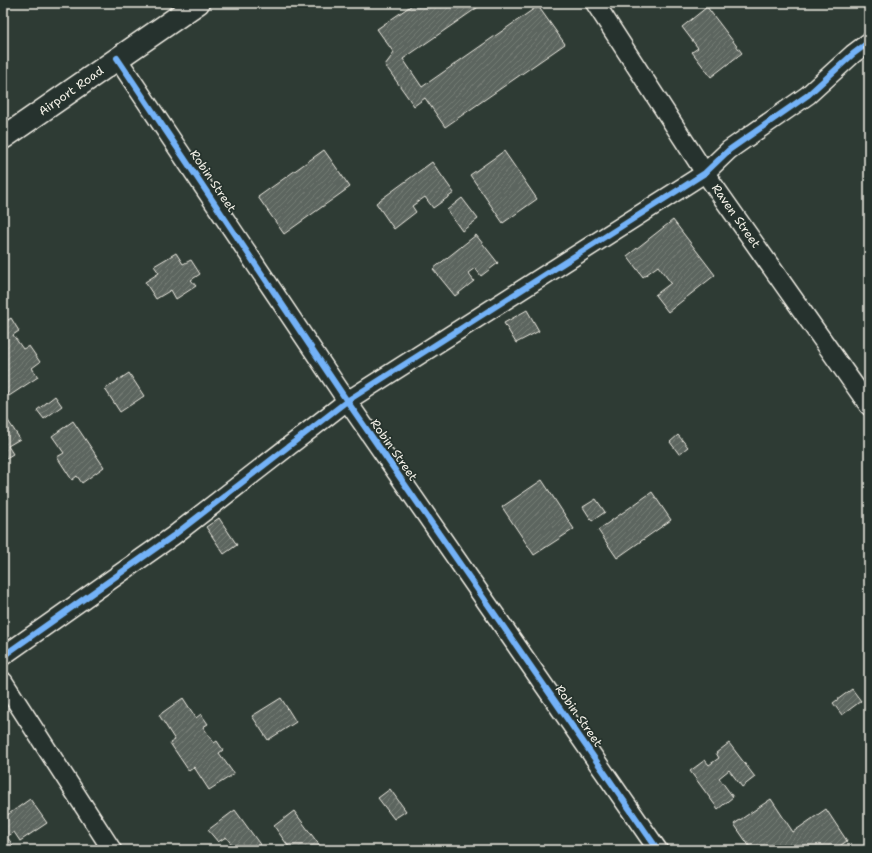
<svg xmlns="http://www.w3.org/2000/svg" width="872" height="853" font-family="'Shantell Sans',sans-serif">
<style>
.building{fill:url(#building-hatch);stroke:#f4f1e8}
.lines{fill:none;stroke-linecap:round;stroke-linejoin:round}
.street-casing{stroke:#f4f1e8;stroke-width:21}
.secondary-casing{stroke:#f4f1e8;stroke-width:25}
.street{stroke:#26332d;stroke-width:18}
.secondary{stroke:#26332d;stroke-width:22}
.cycleway-casing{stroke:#26332d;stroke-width:8}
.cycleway{stroke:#73b2f8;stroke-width:6}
.labels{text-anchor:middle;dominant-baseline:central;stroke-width:3.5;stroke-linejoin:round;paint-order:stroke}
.street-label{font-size:12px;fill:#f4f1e8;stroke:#26332d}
</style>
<defs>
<pattern id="building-hatch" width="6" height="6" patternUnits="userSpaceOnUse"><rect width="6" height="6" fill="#5c655e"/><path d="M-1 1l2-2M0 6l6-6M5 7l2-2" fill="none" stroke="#747c75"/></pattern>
</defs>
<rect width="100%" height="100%" fill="#2e3b34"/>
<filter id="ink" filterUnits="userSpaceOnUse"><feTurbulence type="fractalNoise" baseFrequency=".025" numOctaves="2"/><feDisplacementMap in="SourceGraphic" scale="8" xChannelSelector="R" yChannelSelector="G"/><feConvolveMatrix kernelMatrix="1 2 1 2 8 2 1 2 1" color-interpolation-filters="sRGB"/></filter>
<g filter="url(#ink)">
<g class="building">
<polygon points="415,3 484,3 403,59 422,87 538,6 565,44 445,127 425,98 414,106 385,65 394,53 377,29"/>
<polygon points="707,7 742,53 711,77 692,52 698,48 682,27"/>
<polygon points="324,150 350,187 284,234 258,197"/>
<polygon points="504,151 537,199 503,223 470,175"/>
<polygon points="432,162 454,193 433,208 425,197 412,206 416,212 394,229 376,203"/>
<polygon points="462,198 478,219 462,231 447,210"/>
<polygon points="673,220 715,275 668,312 655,295 671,283 658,266 643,277 627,256"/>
<polygon points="476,235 498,263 481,276 475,268 468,273 474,281 455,296 433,269"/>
<polygon points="176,253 183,264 191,260 200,274 191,280 196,286 176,299 171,290 156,299 145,282 159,273 154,266"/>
<polygon points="527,310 539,331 516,343 504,323"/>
<polygon points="11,318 19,331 13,335 23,349 29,346 40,362 32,368 38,377 9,396 3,387 3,319 5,322"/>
<polygon points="129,373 144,396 120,412 105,389"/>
<polygon points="55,396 62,406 44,419 37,410"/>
<polygon points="3,413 20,439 8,446 13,454 3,460"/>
<polygon points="73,421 104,467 82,483 77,476 72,480 57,457 64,453 52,436"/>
<polygon points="678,435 688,447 679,454 670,442"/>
<polygon points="542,480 574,529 534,555 502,507"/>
<polygon points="652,492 671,520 617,558 598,530"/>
<polygon points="596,499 605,512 592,521 583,507"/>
<polygon points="219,518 237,545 224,554 206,527"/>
<polygon points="852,689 861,701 842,715 833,703"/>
<polygon points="183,698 196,718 201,714 208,724 203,727 214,743 217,741 223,750 219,753 234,774 209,790 194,767 189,771 170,743 175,740 159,715"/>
<polygon points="281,698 296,722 268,740 252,716"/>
<polygon points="729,743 755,777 742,787 729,770 719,778 733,797 718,809 690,771 705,760 709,765 719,758 716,753"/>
<polygon points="390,789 406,811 394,819 378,798"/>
<polygon points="30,799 47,823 20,841 14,832 7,837 13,845 6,850 3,850 3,818"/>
<polygon points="771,799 793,832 826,809 847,841 834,850 752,850 734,824"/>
<polygon points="235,810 264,850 236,850 226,837 218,842 208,830"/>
<polygon points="294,811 323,850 291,850 274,826"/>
</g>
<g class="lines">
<g class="street-casing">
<g id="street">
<polyline points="595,3 705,173 869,406"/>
<polyline points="117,58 347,401 658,850"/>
<polyline points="3,656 173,536 347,401 705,173 729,150 808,95 853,54 869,42"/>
<polyline points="3,681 112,850"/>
</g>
</g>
<g class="secondary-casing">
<polyline id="secondary" points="3,138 198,3"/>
</g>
<use href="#street" class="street"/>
<use href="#secondary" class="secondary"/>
<g class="cycleway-casing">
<g id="cycleway">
<polyline points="117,58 347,401 658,850"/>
<polyline points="3,656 173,536 347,401 705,173 729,150 808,95 853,54 869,42"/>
</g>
</g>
<use href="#cycleway" class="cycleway"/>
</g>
</g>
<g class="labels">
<g class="street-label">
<text transform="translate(71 91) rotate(-35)">Airport Road</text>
<text transform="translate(213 181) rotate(56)">Robin Street</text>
<text transform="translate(736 216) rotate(55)">Raven Street</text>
<text transform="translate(394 450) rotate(55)">Robin Street</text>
<text transform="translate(579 716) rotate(55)">Robin Street</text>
</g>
</g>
<rect width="872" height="853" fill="none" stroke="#26332d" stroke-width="16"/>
<rect x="8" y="8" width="856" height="837" fill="none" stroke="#f4f1e8" stroke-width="1.5" filter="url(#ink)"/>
</svg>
